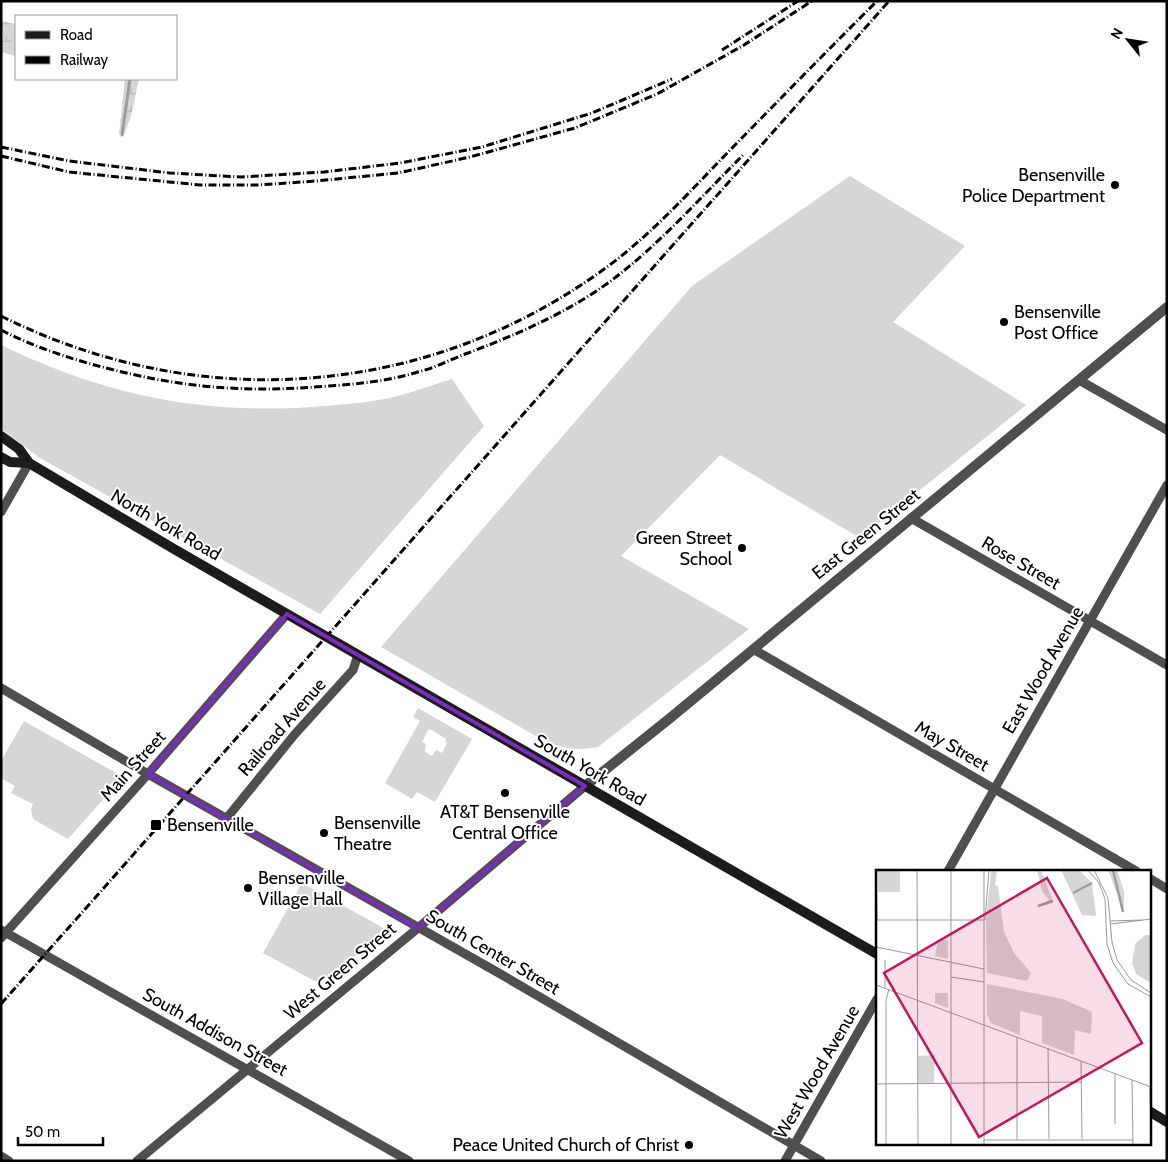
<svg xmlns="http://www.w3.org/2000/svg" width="1168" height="1162" font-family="Cabin,sans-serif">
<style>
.grass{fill:#d6d6d6;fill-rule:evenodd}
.wetland{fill:url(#wetland-marsh)}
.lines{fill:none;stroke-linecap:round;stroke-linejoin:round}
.stream{stroke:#9d9d9d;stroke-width:3}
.minor{stroke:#4f4f4f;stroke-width:9}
.tertiary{stroke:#4f4f4f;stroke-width:10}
.secondary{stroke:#1c1c1c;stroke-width:10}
.rail{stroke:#000;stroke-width:3;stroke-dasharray:8 2.5 1 2.5;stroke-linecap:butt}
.marked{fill:none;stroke:#7b2cbf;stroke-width:4;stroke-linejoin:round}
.poi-dot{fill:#000;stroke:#fff;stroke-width:2}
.labels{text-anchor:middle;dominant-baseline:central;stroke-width:4;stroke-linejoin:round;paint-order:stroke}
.poi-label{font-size:18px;fill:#000;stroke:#fff;text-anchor:start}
.street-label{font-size:18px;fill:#000;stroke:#fff}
.inset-river{fill:none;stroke:#9d9d9d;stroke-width:2.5}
.inset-road{fill:none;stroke:#999;stroke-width:1}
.view{fill:#c2185b;fill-opacity:0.15;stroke:#c2185b;stroke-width:2.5}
.inset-edge{fill:none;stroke:#000;stroke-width:2.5}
</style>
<defs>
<pattern id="wetland-marsh" width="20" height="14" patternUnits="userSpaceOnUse" patternTransform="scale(1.25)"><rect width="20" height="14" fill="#d6d6d6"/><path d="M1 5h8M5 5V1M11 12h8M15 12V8" fill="none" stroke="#b6b6b6"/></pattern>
</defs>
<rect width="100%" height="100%" fill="#fff"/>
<g class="grass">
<path d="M850,176L965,246L893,322L1026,405L860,538L720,455L621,556L749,629L598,747C572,751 565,749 541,739L381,647L692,286Z"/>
<path d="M1,345C108,397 208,416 326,406C343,404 362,403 379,400C404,396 428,386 452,379L484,426L320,614L40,458L1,429Z"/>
<path d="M418,708L472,739L435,802L417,792L412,799L385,783L420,721L413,717ZM430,729L446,739L445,742L447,743L442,753L436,750L432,756L425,752L426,744L422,742L428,730Z"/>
<polygon points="24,721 123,777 68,839 33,819 31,809 33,804 11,793 15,786 1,778 1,761"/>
<polygon points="302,883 387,930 320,984 263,953"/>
</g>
<g class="wetland">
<polygon points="1,21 16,24 16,56 1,52"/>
<polygon points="125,79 139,79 131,116 124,135 119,134"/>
</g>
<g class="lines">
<polyline class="stream" points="122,135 130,79"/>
<g class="minor">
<polyline points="1079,380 1167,430"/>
<polyline points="1,512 29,463"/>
<polyline points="911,518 1167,665"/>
<polyline points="753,649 1136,871"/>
<polyline points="1,688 148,774 497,972 821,1161"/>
<polyline points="226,819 295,734 353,670 358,655"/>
<polyline points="948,871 1167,485"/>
<polyline points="1149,878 1167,889"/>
<polyline points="1,930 409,1161"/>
<polyline points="1,938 148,774 287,614"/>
<polyline points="1,1156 9,1161"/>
<polyline points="137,1161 418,928 585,786"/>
<polyline points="785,1161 877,999"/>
</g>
<polyline class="tertiary" points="585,786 669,719 1167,307"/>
<g class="secondary">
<polyline points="1,436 19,449 29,463 174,549 877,954"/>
<polyline points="1,457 10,462 29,463"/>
<polyline points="1149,1111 1167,1122"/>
</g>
<g class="rail">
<polyline points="722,50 798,1"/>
<polyline points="1,147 69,161 170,173 241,177 324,172 400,163 482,147 592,113 672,79"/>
<polyline points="1,156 69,172 200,185 259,185 316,181 398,173 470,157 575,128 657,94 744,45 812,1"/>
<path d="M1,316C201,416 432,398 611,264C656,230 694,187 733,147C781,98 829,49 877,1"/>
<path d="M1,330C34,347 71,359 106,368C183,388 248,393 328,386C358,384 389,381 418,372C435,368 451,359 468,353C518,334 569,312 612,280C660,244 701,197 744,154"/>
<polyline points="1,1004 889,1"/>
</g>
</g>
<path class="marked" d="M287,614L585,786L418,928L148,774Z"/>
<g class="poi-dot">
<circle cx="1115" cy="185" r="5"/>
<circle cx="1004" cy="322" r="5"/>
<circle cx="742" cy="548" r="5"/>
<circle cx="505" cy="793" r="5"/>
<rect x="150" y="819" width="12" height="12" rx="2.5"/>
<circle cx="324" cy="833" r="5"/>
<circle cx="248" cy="888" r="5"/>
<circle cx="689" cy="1145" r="5"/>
</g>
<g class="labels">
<g class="poi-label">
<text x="1105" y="175" text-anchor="end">Bensenville<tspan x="1105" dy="21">Police Department</tspan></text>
<text x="1014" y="312">Bensenville<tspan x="1014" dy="21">Post Office</tspan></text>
<text x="732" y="538" text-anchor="end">Green Street<tspan x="732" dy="21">School</tspan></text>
<text x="505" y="812" text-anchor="middle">AT&amp;T Bensenville<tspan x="505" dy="21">Central Office</tspan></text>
<text x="334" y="823">Bensenville<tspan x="334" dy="21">Theatre</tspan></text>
<text x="167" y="825">Bensenville</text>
<text x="258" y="878">Bensenville<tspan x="258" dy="21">Village Hall</tspan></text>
<text x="679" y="1145" text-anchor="end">Peace United Church of Christ</text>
</g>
<g class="street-label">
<text transform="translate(166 525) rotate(30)">North York Road</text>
<text transform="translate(866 534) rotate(-39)">East Green Street</text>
<text transform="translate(1021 563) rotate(30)">Rose Street</text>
<text transform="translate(1043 670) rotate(-60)">East Wood Avenue</text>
<text transform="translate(282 727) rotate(-49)">Railroad Avenue</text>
<text transform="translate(952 746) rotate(30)">May Street</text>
<text transform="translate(133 766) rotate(-48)">Main Street</text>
<text transform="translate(590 770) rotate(30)">South York Road</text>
<text transform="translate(493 952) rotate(30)">South Center Street</text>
<text transform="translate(340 971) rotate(-40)">West Green Street</text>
<text transform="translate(215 1032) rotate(29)">South Addison Street</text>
<text transform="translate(817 1072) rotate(-60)">West Wood Avenue</text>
</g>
</g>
<g transform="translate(876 870)">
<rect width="275" height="275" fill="#fff"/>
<path d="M115,0H121L119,15L122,16L128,62L138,83L155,103L151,111L111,103L110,51ZM269,65H275V113L260,104L256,93L259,74ZM62,70H72V89L59,86ZM111,114L187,129L216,142L215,164L199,160L198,185L166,173V146L144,141V165L115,153L111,144ZM59,123H72V138L59,133Z" fill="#d6d6d6"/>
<path d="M2,0H24V22H2Z" fill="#d6d6d6"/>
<path d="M161,0H165L177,31L162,37L173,30L166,21ZM185,0H203L216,13L220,46L206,45ZM232,0H241L244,8L248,22V42Z" fill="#d6d6d6"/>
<path d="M59,185L58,213H42V186Z" fill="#d6d6d6"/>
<path class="inset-river" d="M237,0L247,42M197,23L216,13M162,36L177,31"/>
<path class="inset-road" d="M0,0L1,50M41,0L42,275M75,0V275M108,0V275M212,0L223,13L229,29L231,74L237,93L252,114L275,127M218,0L232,28L236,72L241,90L255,110L275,123M0,50H109M109,50L113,0M234,51L266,50M235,54L275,49M0,77L108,99M75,107L108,112M0,115L275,217M9,118V90M172,178L173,269M205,191L206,269M256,210L257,275M0,214L206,212M274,216L275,275M239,254V203M108,270H257M141,270V167M10,275V130L13,119"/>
<path class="view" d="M171,8L266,173L103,267L8,103Z"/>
<rect width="275" height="275" class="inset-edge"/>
</g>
<rect width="1168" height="1162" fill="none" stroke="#000000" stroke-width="5"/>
<rect x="15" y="15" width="162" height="65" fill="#ffffff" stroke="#999999"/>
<rect x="25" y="31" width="25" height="8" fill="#1c1c1c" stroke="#999999"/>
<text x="60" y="40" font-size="15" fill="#000000">Road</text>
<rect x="25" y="56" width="25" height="8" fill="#000000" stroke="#999999"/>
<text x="60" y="65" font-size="15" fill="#000000">Railway</text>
<g transform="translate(1128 40) rotate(300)" stroke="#ffffff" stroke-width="4" paint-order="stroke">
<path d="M0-4L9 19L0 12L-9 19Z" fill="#000000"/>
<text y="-8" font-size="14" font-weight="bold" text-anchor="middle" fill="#000000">N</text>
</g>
<path d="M18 1137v8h85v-8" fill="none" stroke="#000000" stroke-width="2.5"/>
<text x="25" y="1137" font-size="15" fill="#000000" stroke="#ffffff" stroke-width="4" paint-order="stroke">50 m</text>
</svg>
